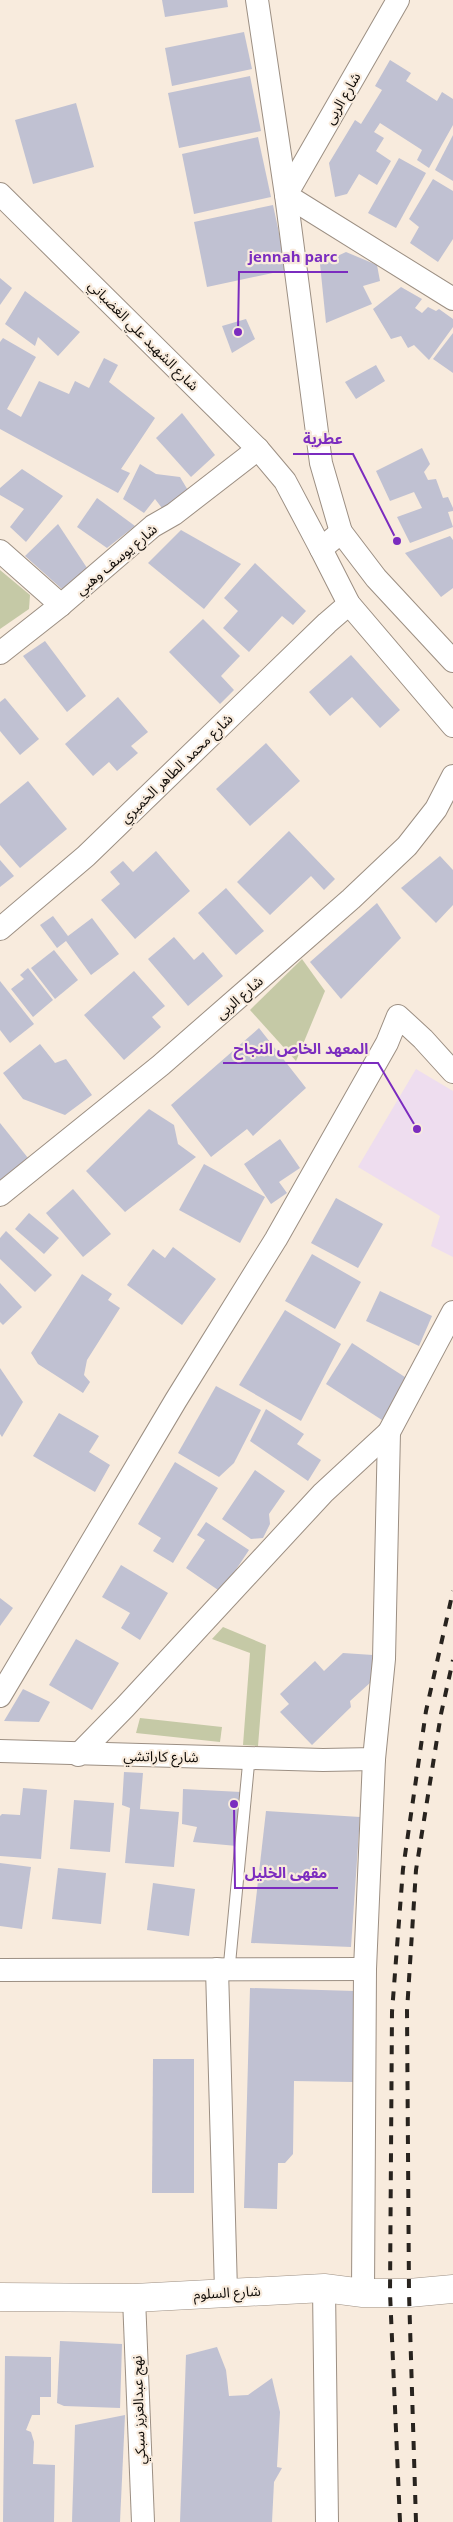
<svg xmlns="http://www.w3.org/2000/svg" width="453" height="2522" font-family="'Open Sans','Noto Sans Arabic',sans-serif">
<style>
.education{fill:#eeddef}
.green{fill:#c5c9a6}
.building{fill:#c0c1d2}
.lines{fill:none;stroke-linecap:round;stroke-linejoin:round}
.service-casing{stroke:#9c8f83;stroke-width:13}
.minor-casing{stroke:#9c8f83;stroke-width:24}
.tertiary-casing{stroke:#9c8f83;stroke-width:29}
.service{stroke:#fff;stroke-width:11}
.minor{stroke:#fff;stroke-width:22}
.tertiary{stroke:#fff;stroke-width:28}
.rail{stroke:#28231e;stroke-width:4;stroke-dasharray:9 9;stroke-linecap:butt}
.labels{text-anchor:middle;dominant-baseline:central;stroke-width:4.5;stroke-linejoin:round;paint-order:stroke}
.street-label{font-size:14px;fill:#100c08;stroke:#f8ebdd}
.leader{fill:none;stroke:#7b2cbf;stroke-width:2}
.callout-dot{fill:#7b2cbf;stroke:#f8ebdd;stroke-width:2}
.callout-label{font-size:15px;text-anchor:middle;font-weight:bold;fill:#7b2cbf;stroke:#f8ebdd;stroke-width:4.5;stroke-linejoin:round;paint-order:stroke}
</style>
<rect width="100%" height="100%" fill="#f8ebdd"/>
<polygon class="education" points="416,1069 453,1091 453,1257 431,1246 440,1216 358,1167"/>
<g class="green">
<polygon points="0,570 30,595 29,609 0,629"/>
<polygon points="302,959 325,991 296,1061 250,1010"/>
<polygon points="223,1627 266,1645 258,1746 243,1745 250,1653 212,1639"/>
<polygon points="140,1718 222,1727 220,1742 136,1733"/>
</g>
<g class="building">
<polygon points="162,0 227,0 228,7 165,17"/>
<polygon points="244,32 252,69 172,86 165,48"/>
<polygon points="390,60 411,73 406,81 437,101 442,92 453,99 453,125 429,168 417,160 422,150 380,123 374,132 384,138 376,151 391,161 377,185 359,174 347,194 335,197 329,163 355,120 361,124 382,90 375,86"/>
<polygon points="250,76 261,131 179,148 168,93"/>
<polygon points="76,103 94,167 33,184 15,120"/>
<polygon points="453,135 453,181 435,170"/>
<polygon points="258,137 271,197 194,214 182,154"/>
<polygon points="399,158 426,173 396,228 368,213"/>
<polygon points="433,179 453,191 453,239 438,262 410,243 419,227 409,219"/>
<polygon points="273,205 287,270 207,287 194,222"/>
<polygon points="346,252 377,265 380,281 363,286 372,304 326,323 320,264"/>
<polygon points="0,278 12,288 0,305"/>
<polygon points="401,287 422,299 415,308 422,313 428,307 436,311 439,309 453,319 453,327 429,360 414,345 408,348 401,336 391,339 373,309"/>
<polygon points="25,291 80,332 58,356 38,337 35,346 5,324"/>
<polygon points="246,319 255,339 232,353 222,326"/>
<polygon points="453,333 453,373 433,359"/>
<polygon points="3,338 36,357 7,409 21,417 39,381 69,394 75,381 89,388 104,358 118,365 109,382 155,418 121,469 130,473 118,493 0,429 0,342"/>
<polygon points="376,365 385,381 356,399 345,382"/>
<polygon points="182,413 215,455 191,477 156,438"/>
<polygon points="422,448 430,464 424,472 428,480 436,479 443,498 448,497 453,508 453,511 448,512 453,527 410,543 397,517 422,508 414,492 390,501 376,471"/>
<polygon points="140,464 156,474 180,477 189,492 165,512 155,499 144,513 123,499"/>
<polygon points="22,469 63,496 26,542 10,527 24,509 0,495 0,488"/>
<polygon points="97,498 135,526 107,548 77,527"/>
<polygon points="58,524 91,574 63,590 25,556"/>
<polygon points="181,530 241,564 204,609 148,563"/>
<polygon points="450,536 453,540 453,588 441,597 405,553"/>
<polygon points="255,563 306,611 293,625 282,616 249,652 223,628 238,611 224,598"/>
<polygon points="203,619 240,656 221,676 234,690 220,704 169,652"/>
<polygon points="45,641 86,696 67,712 23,656"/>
<polygon points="351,655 400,710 380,728 352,697 330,716 309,692"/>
<polygon points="118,697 148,732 131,746 138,753 117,771 109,762 93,776 65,744"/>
<polygon points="5,698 39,739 20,755 0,731 0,702"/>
<polygon points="266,743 300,781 250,826 216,789"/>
<polygon points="28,781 67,829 20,868 0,845 0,804"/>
<polygon points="289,831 335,879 324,890 311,876 270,915 237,882"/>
<polygon points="156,851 190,891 135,939 101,900 120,884 110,872 123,861 133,872"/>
<polygon points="440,856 453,870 453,905 436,923 401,888"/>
<polygon points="0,860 14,876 0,887"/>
<polygon points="226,888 264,931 236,955 198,913"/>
<polygon points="377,903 401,938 341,999 310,962"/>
<polygon points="53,916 68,936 92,918 119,954 91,975 66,941 57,948 40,925"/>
<polygon points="174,937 194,960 203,952 223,976 188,1006 148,959"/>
<polygon points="54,950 78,980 55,999 31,968"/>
<polygon points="28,968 53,1000 33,1017 11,989 24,979 20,975"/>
<polygon points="134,971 165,1006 152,1017 161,1027 124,1060 84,1015"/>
<polygon points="0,981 34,1024 10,1043 0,1030"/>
<polygon points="259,1028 306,1088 253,1136 247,1129 211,1157 171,1105"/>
<polygon points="40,1044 55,1063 66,1059 92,1095 65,1115 23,1099 3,1073"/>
<polygon points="149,1109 174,1125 178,1144 196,1157 125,1212 86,1171"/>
<polygon points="0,1123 28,1158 0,1180"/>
<polygon points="280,1139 300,1168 279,1182 287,1193 271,1204 244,1164"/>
<polygon points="204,1164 265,1197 240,1243 179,1210"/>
<polygon points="73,1189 111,1234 83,1257 46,1213"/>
<polygon points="336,1198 383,1224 358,1268 311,1243"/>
<polygon points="29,1213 59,1238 44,1254 15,1229"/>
<polygon points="6,1231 52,1275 35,1292 0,1259 0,1238"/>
<polygon points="173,1247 216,1279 182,1325 127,1285 153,1249 165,1258"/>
<polygon points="312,1254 361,1282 335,1329 285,1301"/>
<polygon points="82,1274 112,1294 108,1300 120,1308 87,1360 84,1375 90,1382 83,1393 38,1364 31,1353"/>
<polygon points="0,1283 22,1307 3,1325 0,1322"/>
<polygon points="380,1291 432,1316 419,1346 366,1321"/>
<polygon points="285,1310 341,1344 301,1421 239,1385"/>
<polygon points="352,1343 408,1379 382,1420 326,1384"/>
<polygon points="0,1368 23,1402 2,1437 0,1434"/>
<polygon points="216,1386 261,1410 234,1463 219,1477 178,1453"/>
<polygon points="266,1409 304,1434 297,1444 321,1460 308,1481 250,1441"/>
<polygon points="59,1413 99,1436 89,1452 110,1465 95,1492 33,1456"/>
<polygon points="175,1462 218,1488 173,1563 153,1551 161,1538 138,1524"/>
<polygon points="255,1470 285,1491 269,1514 270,1524 263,1538 251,1539 222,1519"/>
<polygon points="206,1522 249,1550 221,1592 186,1568 205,1540 197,1535"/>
<polygon points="121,1565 168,1593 140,1640 121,1628 130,1613 102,1597"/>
<polygon points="0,1598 13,1608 0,1626"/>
<polygon points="76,1639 119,1663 92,1710 49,1685"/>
<polygon points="343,1653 373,1655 371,1682 350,1701 351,1707 312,1745 280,1712 289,1704 280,1694 315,1661 324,1671"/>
<polygon points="23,1689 50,1702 39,1722 4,1721"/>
<polygon points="124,1772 143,1773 140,1809 179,1812 174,1867 125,1863 130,1808 122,1805"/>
<polygon points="23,1788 47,1790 41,1859 0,1856 0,1816 2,1814 20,1815"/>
<polygon points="183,1789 241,1792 237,1846 193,1842 197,1827 182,1824"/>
<polygon points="74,1800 114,1803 110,1852 70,1849"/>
<polygon points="266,1811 360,1817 351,1947 251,1943"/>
<polygon points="0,1863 31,1867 22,1929 0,1926"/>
<polygon points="58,1868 106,1873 101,1924 52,1919"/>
<polygon points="153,1883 195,1889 189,1936 147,1930"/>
<polygon points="250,1988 355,1991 353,2082 294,2081 293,2154 285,2163 278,2163 277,2209 244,2208"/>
<polygon points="153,2059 194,2059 194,2193 152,2193"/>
<polygon points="60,2341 122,2344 120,2408 64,2406 57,2403"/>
<polygon points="217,2347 226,2370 229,2396 248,2395 272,2378 280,2412 277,2467 282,2468 274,2482 272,2522 180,2522 186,2355"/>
<polygon points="5,2356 51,2357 51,2397 40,2397 40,2415 32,2415 26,2430 31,2432 34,2442 33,2464 55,2465 54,2522 3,2522"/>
<polygon points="125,2415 120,2522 72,2522 75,2425"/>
</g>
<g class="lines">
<g class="service-casing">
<polyline id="service" points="229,1969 249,1759"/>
</g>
<g class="minor-casing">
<g id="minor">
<polyline points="257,0 286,195 321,463 341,532"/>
<polyline points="398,0 286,195 453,299"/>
<polyline points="0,194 258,449 285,481 321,549 341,532 376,578 453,661"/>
<polyline points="321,549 349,604 453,726"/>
<polyline points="0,551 61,605"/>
<polyline points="0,653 61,605 153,526 174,514 258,449"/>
<polyline points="0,929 86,856 327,623 349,604"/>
<polyline points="0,1195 161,1065 351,899 407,846 436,809 453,776"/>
<polyline points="0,1696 176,1400 276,1239 387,1043 398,1016 423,1039 453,1072"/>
<polyline points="0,1751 323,1760 374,1759 384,1659 389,1432"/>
<polyline points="78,1755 125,1707 323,1493 389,1432 453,1312"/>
<polyline points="217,1969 226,2291"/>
<polyline points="0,1970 365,1969"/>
<polyline points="324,2288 327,2522"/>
<polyline points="363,2293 365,1969 374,1759"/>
<polyline points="134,2298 143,2522"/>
</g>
</g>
<g class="tertiary-casing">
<polyline id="tertiary" points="0,2297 134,2298 324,2288 363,2293 409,2293 453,2289"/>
</g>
<use href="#service" class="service"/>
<use href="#minor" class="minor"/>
<use href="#tertiary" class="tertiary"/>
<g class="rail">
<polyline points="400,2522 390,2293 392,2012 403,1869 426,1711 453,1591"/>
<polyline points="416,2522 409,2293 407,2011 416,1870 441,1714 453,1660"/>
</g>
</g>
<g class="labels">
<g class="street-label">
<text transform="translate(342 98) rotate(-60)">شارع الربى</text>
<text transform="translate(144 335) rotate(45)">شارع الشهيد علي الغضباني</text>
<text transform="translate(116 559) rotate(-40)">شارع يوسف وهبي</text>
<text transform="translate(176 768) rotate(-44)">شارع محمد الطاهر الخميري</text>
<text transform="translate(239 997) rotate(-41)">شارع الربى</text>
<text transform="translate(161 1756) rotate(1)">شارع كاراتشي</text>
<text transform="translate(227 2292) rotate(-3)">شارع السلوم</text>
<text transform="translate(138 2410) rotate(-92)">نهج عبدالعزيز سبكي</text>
</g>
</g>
<path class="leader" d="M238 332L239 272H348M397 541L353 454H293M417 1129L378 1063H223M234 1804L235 1888H338"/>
<g class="callout-dot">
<circle cx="238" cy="332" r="5"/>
<circle cx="397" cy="541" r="5"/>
<circle cx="417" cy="1129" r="5"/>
<circle cx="234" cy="1804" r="5"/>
</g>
<g class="callout-label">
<text x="293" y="262">jennah parc</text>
<text x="323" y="444">عطرية</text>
<text x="301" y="1054">المعهد الخاص النجاح</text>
<text x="286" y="1878">مقهى الخليل</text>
</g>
</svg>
